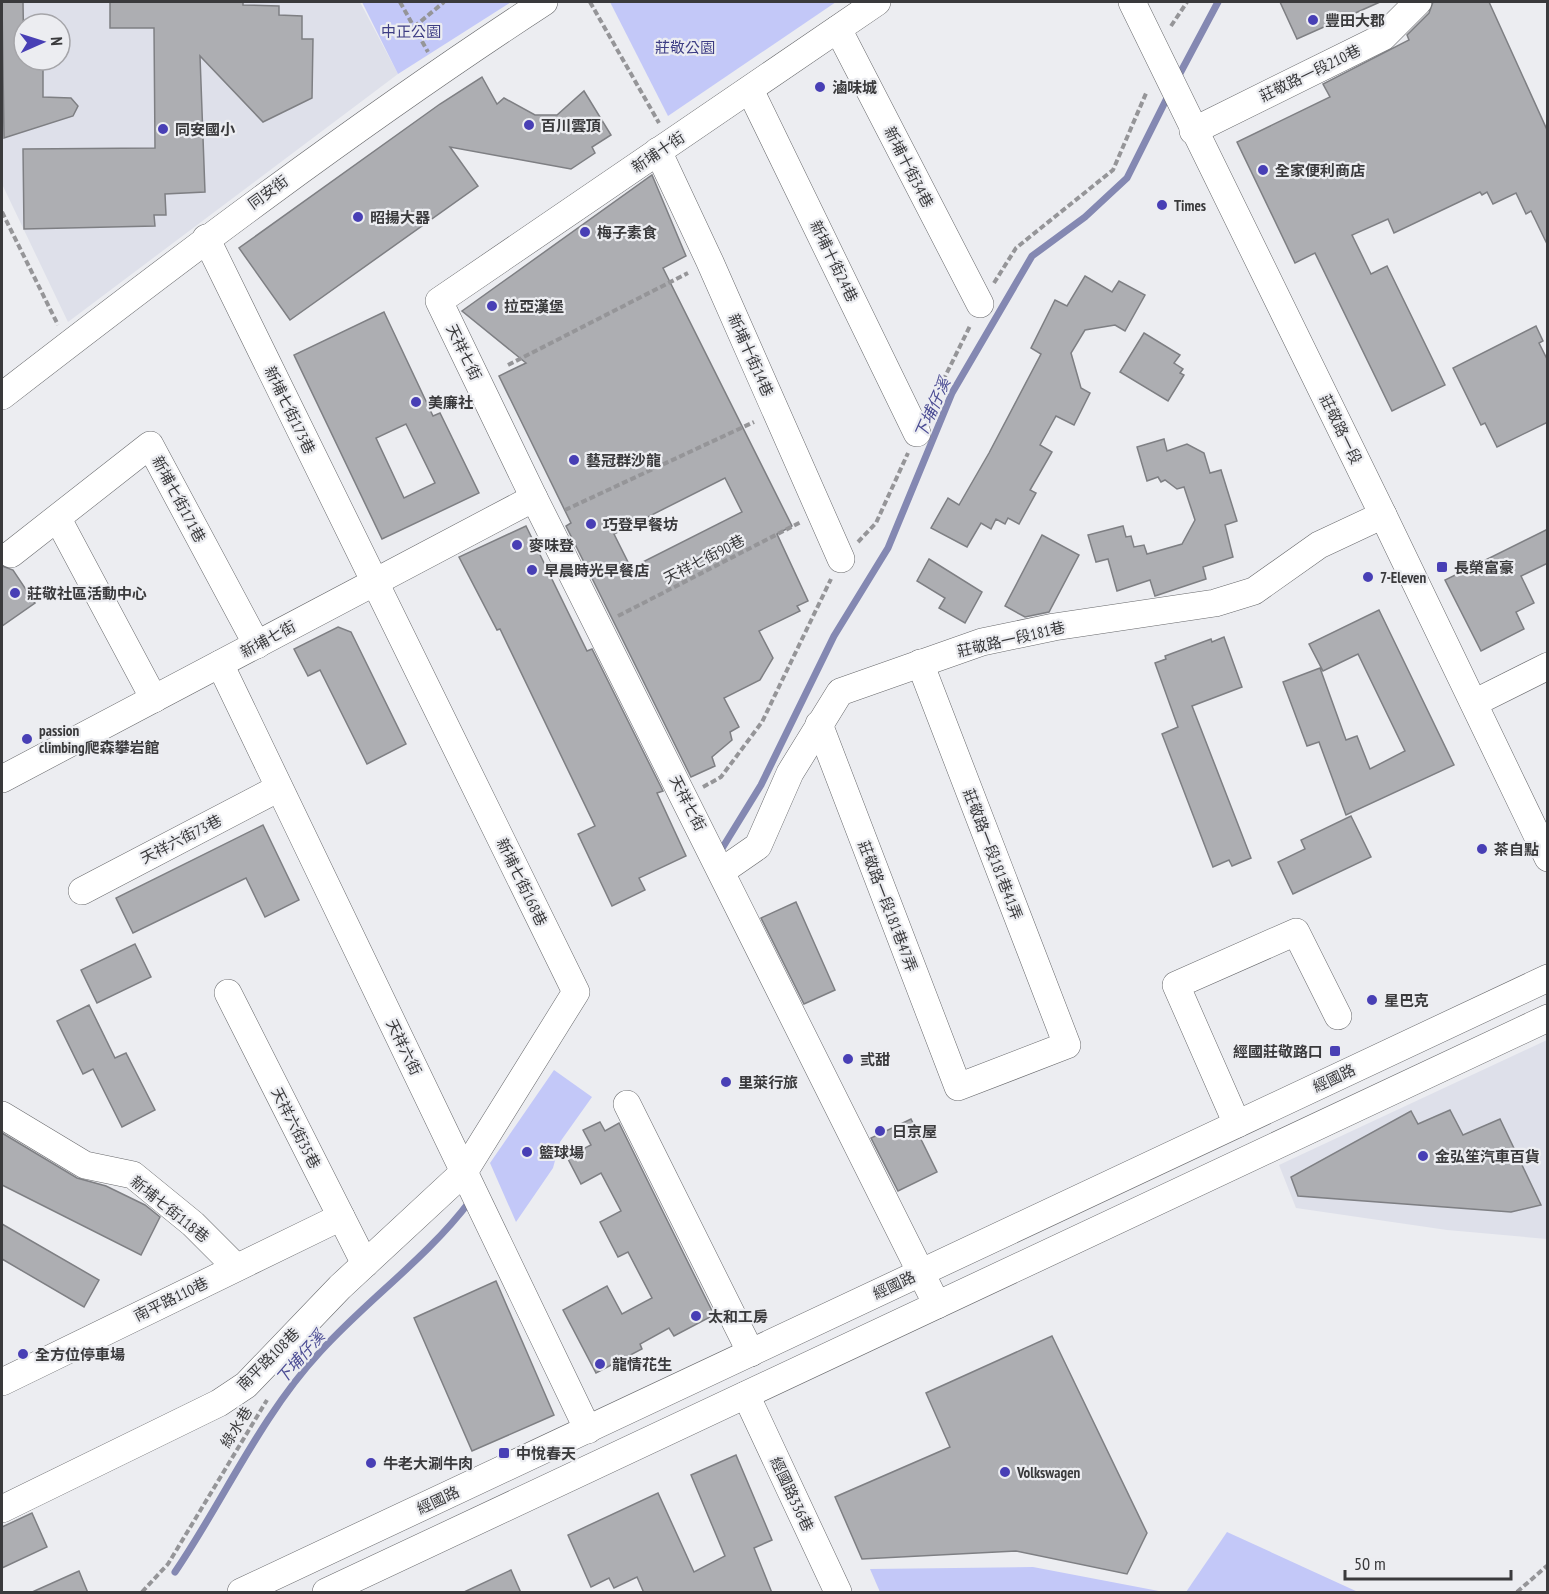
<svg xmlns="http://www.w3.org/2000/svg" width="1549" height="1594" font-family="'PT Sans Narrow','Noto Sans TC',sans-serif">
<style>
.built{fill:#dee0ea;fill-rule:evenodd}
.green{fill:#c3c8f8}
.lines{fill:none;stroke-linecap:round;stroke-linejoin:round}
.stream{stroke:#8488b2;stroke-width:7}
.building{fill:#adaeb2;stroke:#7e7f83;stroke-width:1.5;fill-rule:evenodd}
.minor-casing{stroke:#67686b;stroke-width:28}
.path{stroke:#959598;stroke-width:4;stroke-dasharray:6 3;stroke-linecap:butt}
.minor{stroke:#fff;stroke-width:27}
.poi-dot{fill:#483fb5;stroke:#ecedf1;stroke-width:2}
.labels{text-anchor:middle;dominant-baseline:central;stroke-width:4.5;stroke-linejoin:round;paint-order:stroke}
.poi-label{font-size:15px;font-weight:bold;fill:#3a3a3c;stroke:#ecedf1;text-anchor:start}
.park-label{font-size:15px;fill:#3d3d84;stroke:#ecedf1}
.street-label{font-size:15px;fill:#3a3a3c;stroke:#ecedf1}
.water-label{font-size:16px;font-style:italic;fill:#4a4b93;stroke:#ecedf1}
</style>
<rect width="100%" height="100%" fill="#ecedf1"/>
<g class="built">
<path d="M2,2H360L398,74L68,322L2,184ZM24,24H60V60H24Z"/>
<polygon points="1547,1040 1547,1239 1447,1230 1296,1208 1279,1165"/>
</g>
<g class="green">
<polygon points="362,2 511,2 398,74"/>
<polygon points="610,2 836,2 668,116"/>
<polygon points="554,1070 592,1097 560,1142 553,1168 516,1222 490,1163"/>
<polygon points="1227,1532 1358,1592 1186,1592"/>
<polygon points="1033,1567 1164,1592 880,1592 870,1569"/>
</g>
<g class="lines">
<g class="stream">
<polyline points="1177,79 1218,2"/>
<polyline points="718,855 761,785 834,636 888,548 952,393 1032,256 1085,217 1127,178 1169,94"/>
<path d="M175,1572C224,1500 260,1417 320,1352C368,1299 427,1258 470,1201"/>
</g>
</g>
<g class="building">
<polygon points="2,2 23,2 24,60 43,63 43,97 71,98 78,106 73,116 4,138"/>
<polygon points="110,2 243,2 243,5 279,6 279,15 302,16 302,39 313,39 312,98 263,122 200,56 205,192 165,194 166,215 154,215 155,226 24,229 23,149 155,148 154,28 110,28"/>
<polygon points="1280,2 1380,2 1297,39"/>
<polygon points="1433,2 1489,2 1548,132 1548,246 1531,211 1526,214 1516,193 1493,204 1487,192 1482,195 1480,192 1394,233 1388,219 1352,235 1371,274 1387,266 1445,385 1392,411 1315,253 1295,263 1237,142 1330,97 1323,84 1409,40 1407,35 1429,13"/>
<polygon points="482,77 497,104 504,98 535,115 557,115 584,91 611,135 592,147 595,153 571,169 450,147 478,186 290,320 239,248 440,104"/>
<path d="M652,175L686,256L663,268L792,526L777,534L808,601L797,606L800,611L759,631L773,658L760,680L724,698L739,727L730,732L732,740L712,757L715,766L691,777L566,526L571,523L499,376L526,363L462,311ZM725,478L742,512L631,568L614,534Z"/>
<polygon points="1085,276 1112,292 1119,281 1145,295 1125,331 1115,325 1085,330 1071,353 1081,388 1090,393 1074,425 1056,416 1040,445 1052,452 1030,490 1036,493 1019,524 1008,518 1005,524 996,519 991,529 981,523 967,547 931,528 948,498 959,505 989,453 1041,354 1031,348 1055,300 1067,306"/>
<path d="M384,312L433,416L440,413L479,493L382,539L294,355ZM406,424L435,483L404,498L376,438Z"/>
<polygon points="1536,326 1543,341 1539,343 1548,361 1548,422 1497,447 1485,423 1481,425 1453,368"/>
<polygon points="1144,333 1180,355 1174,363 1183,369 1180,373 1184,375 1168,401 1120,372"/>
<polygon points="1164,439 1167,451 1187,444 1204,453 1210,473 1221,470 1237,521 1225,525 1233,557 1203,567 1206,579 1155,596 1150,580 1117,591 1108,559 1096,562 1088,535 1123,526 1126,537 1131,536 1134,547 1144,545 1147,554 1182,544 1195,520 1184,487 1177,489 1165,480 1161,482 1158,477 1147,481 1137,447"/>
<polygon points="526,526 587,651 592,649 663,791 657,793 686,856 639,878 645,890 612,906 578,834 595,826 500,629 497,630 459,557"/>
<polygon points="1548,529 1548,563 1521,576 1534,603 1516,612 1524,629 1481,651 1445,580"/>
<polygon points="1042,535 1079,555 1049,612 1025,617 1005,606"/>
<polygon points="929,559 982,592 965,623 939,608 945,598 917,581"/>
<polygon points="2,566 13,570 35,603 2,626"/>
<polygon points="1379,610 1454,765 1346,815 1319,742 1307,746 1283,682 1320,668 1346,740 1357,736 1370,769 1405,751 1358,654 1323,671 1309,644"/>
<polygon points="338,627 351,632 406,744 367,764 320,670 308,676 294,649"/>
<polygon points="1224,637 1242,687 1192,706 1251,858 1232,866 1229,860 1213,867 1162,734 1178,727 1155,663 1166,659 1165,656 1211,639 1212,642"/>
<polygon points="1351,816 1371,857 1293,894 1278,862 1305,849 1301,840"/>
<polygon points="263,825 299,900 265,917 246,878 133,933 116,898"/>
<polygon points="796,902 835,990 804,1004 761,918"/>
<polygon points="135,944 151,977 97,1003 81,970"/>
<polygon points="89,1005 115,1058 126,1053 155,1110 122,1127 93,1069 83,1074 57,1021"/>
<polygon points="1450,1110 1463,1135 1500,1119 1541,1205 1511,1212 1298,1196 1291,1177 1411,1111 1418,1124"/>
<polygon points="911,1119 937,1172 898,1191 871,1138"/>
<polygon points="600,1122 605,1131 619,1123 714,1315 674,1336 669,1328 640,1344 642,1349 596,1373 563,1310 607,1286 622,1314 652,1298 628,1252 618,1257 600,1222 621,1211 601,1173 581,1184 567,1157 591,1145 583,1130"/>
<polygon points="2,1133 77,1178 106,1186 145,1205 160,1217 141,1255 2,1185"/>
<polygon points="2,1224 99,1280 84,1307 2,1259"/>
<polygon points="496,1281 554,1415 472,1451 414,1318"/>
<polygon points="1052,1336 1147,1533 1127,1574 1016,1551 862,1559 835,1497 950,1447 926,1393"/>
<polygon points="736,1455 772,1540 754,1548 772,1593 644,1593 637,1577 614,1588 609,1578 591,1587 568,1535 658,1493 694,1572 725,1556 691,1475"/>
<polygon points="32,1513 47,1547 2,1568 2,1527"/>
<polygon points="511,1570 521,1593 462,1593"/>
<polygon points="79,1571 88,1593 30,1593"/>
</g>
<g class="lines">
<g class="minor-casing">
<g id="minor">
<polyline points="877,2 439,301 534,498 937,1305"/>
<polyline points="1132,2 1383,515 1548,858"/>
<polyline points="838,29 980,304"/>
<polyline points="750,90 917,433"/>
<polyline points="1193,131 1383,37 1418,2"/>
<polyline points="658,151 710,262 841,559"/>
<path d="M2,396C179,259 357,124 544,2"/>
<polyline points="58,519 154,699"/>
<polyline points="11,554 150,445 257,645"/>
<polyline points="220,664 588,1430"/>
<polyline points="1474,703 1548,666"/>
<polyline points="819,724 958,1087 1067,1045 920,663"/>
<polyline points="2,779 534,498"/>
<polyline points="722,871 758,846 790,773 840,692 982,642 1054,627 1215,603 1254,591 1319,545 1383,515"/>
<polyline points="82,891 279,788"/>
<polyline points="228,993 365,1264"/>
<polyline points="627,1104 751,1353"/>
<polyline points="2,1115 85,1165 133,1175 193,1224 236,1267"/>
<polyline points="1237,1124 1176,985 1296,932 1338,1016"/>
<polyline points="2,1382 341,1217"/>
<polyline points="746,1395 838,1592"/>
<polyline points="2,1509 219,1403 246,1385 340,1287 464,1172 576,992 206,238"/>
<polyline points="241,1592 1548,978"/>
<polyline points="326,1592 1548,1018"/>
</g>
</g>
<g class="path">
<polyline points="400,2 428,52"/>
<polyline points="590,2 659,123"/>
<polyline points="1171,26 1187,2"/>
<polyline points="414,27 444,2"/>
<polyline points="2,212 58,325"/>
<polyline points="994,283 1016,248 1113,170 1147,91"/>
<polyline points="508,365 688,273"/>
<polyline points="931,405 970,326"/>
<polyline points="565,510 754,422"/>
<polyline points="858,542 876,523 908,453"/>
<polyline points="618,616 801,522"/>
<polyline points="703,787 721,777 762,722 831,579"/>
<polyline points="142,1592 168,1564 267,1400"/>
<polyline points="1517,1592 1548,1565"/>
</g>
<use href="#minor" class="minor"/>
</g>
<g class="poi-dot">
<circle cx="1313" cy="20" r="6"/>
<circle cx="820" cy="87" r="6"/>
<circle cx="529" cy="125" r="6"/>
<circle cx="163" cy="129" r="6"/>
<circle cx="1263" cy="170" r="6"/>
<circle cx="1162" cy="205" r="6"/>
<circle cx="358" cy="217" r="6"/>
<circle cx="585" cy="232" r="6"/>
<circle cx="492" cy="306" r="6"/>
<circle cx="416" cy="402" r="6"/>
<circle cx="574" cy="460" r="6"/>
<circle cx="591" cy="524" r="6"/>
<circle cx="517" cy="545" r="6"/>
<rect x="1436" y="561" width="12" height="12" rx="3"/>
<circle cx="532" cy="570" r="6"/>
<circle cx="1368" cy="577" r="6"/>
<circle cx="15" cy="593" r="6"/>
<circle cx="27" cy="739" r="6"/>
<circle cx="1482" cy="849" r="6"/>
<circle cx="1372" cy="1000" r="6"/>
<rect x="1329" y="1045" width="12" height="12" rx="3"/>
<circle cx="848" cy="1059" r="6"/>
<circle cx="726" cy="1082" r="6"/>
<circle cx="880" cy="1131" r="6"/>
<circle cx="527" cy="1152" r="6"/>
<circle cx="1423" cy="1156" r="6"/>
<circle cx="696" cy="1316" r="6"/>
<circle cx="23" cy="1354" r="6"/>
<circle cx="600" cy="1364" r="6"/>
<rect x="498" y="1447" width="12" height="12" rx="3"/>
<circle cx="371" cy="1463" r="6"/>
<circle cx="1005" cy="1472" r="6"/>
</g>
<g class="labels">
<g class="poi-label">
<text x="1325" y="20">豐田大郡</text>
<text x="832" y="87">滷味城</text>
<text x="541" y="125">百川雲頂</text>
<text x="175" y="129">同安國小</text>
<text x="1275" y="170">全家便利商店</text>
<text x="1174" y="205">Times</text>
<text x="370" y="217">昭揚大器</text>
<text x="597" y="232">梅子素食</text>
<text x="504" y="306">拉亞漢堡</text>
<text x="428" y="402">美廉社</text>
<text x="586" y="460">藝冠群沙龍</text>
<text x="603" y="524">巧登早餐坊</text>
<text x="529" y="545">麥味登</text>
<text x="1454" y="567">長榮富豪</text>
<text x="544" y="570">早晨時光早餐店</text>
<text x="1380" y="577">7-Eleven</text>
<text x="27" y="593">莊敬社區活動中心</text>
<text x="39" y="730">passion<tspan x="39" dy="17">climbing爬森攀岩館</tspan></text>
<text x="1494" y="849">茶自點</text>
<text x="1384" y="1000">星巴克</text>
<text x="1323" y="1051" text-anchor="end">經國莊敬路口</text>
<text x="860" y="1059">弎甜</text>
<text x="738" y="1082">里萊行旅</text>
<text x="892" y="1131">日京屋</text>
<text x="539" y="1152">籃球場</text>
<text x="1435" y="1156">金弘笙汽車百貨</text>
<text x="708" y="1316">太和工房</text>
<text x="35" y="1354">全方位停車場</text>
<text x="612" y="1364">龍情花生</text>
<text x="516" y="1453">中悅春天</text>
<text x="383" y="1463">牛老大涮牛肉</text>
<text x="1017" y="1472">Volkswagen</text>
</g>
<g class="park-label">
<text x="411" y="31">中正公園</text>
<text x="685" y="47">莊敬公園</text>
</g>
<g class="street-label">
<text transform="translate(1310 73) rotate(-26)">莊敬路一段210巷</text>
<text transform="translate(658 152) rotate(-34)">新埔十街</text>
<text transform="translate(909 167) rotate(63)">新埔十街34巷</text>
<text transform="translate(268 192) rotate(-36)">同安街</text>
<text transform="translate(834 261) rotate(64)">新埔十街24巷</text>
<text transform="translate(464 352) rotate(64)">天祥七街</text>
<text transform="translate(751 355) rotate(66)">新埔十街14巷</text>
<text transform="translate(290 410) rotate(64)">新埔七街173巷</text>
<text transform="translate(1341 429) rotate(64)">莊敬路一段</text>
<text transform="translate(179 499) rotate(62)">新埔七街171巷</text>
<text transform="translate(704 559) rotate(-27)">天祥七街90巷</text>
<text transform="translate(268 639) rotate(-28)">新埔七街</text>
<text transform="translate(1011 639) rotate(-13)">莊敬路一段181巷</text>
<text transform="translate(688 803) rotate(63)">天祥七街</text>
<text transform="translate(181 839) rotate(-27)">天祥六街73巷</text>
<text transform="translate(993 854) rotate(69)">莊敬路一段181巷41弄</text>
<text transform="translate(522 882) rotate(64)">新埔七街168巷</text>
<text transform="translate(888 906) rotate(69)">莊敬路一段181巷47弄</text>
<text transform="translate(404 1047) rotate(64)">天祥六街</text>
<text transform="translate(1334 1078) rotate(-25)">經國路</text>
<text transform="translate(296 1128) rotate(63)">天祥六街35巷</text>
<text transform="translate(170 1209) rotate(39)">新埔七街118巷</text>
<text transform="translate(894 1285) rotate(-25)">經國路</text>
<text transform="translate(171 1299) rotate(-26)">南平路110巷</text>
<text transform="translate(268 1359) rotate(-45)">南平路108巷</text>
<text transform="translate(236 1427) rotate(-58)">綠水巷</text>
<text transform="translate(792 1494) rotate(65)">經國路336巷</text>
<text transform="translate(438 1500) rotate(-25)">經國路</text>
</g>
<g class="water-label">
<text transform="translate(932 408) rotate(-66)">下埔仔溪</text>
<text transform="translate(300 1357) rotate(-49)">下埔仔溪</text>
</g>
</g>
<rect width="1549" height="1594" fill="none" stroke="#3a3a3c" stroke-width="6"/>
<g transform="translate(42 42) rotate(87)"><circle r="28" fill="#ecedf1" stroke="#a5a5a9" stroke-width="1.5"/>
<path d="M0-4.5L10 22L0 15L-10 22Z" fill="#483fb5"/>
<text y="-9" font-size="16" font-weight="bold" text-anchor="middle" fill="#3a3a3c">N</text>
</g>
<path d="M1345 1570v9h166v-9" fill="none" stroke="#3a3a3c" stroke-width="3"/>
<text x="1354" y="1570" font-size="18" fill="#3a3a3c" stroke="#ecedf1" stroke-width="4.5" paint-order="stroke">50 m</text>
</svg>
